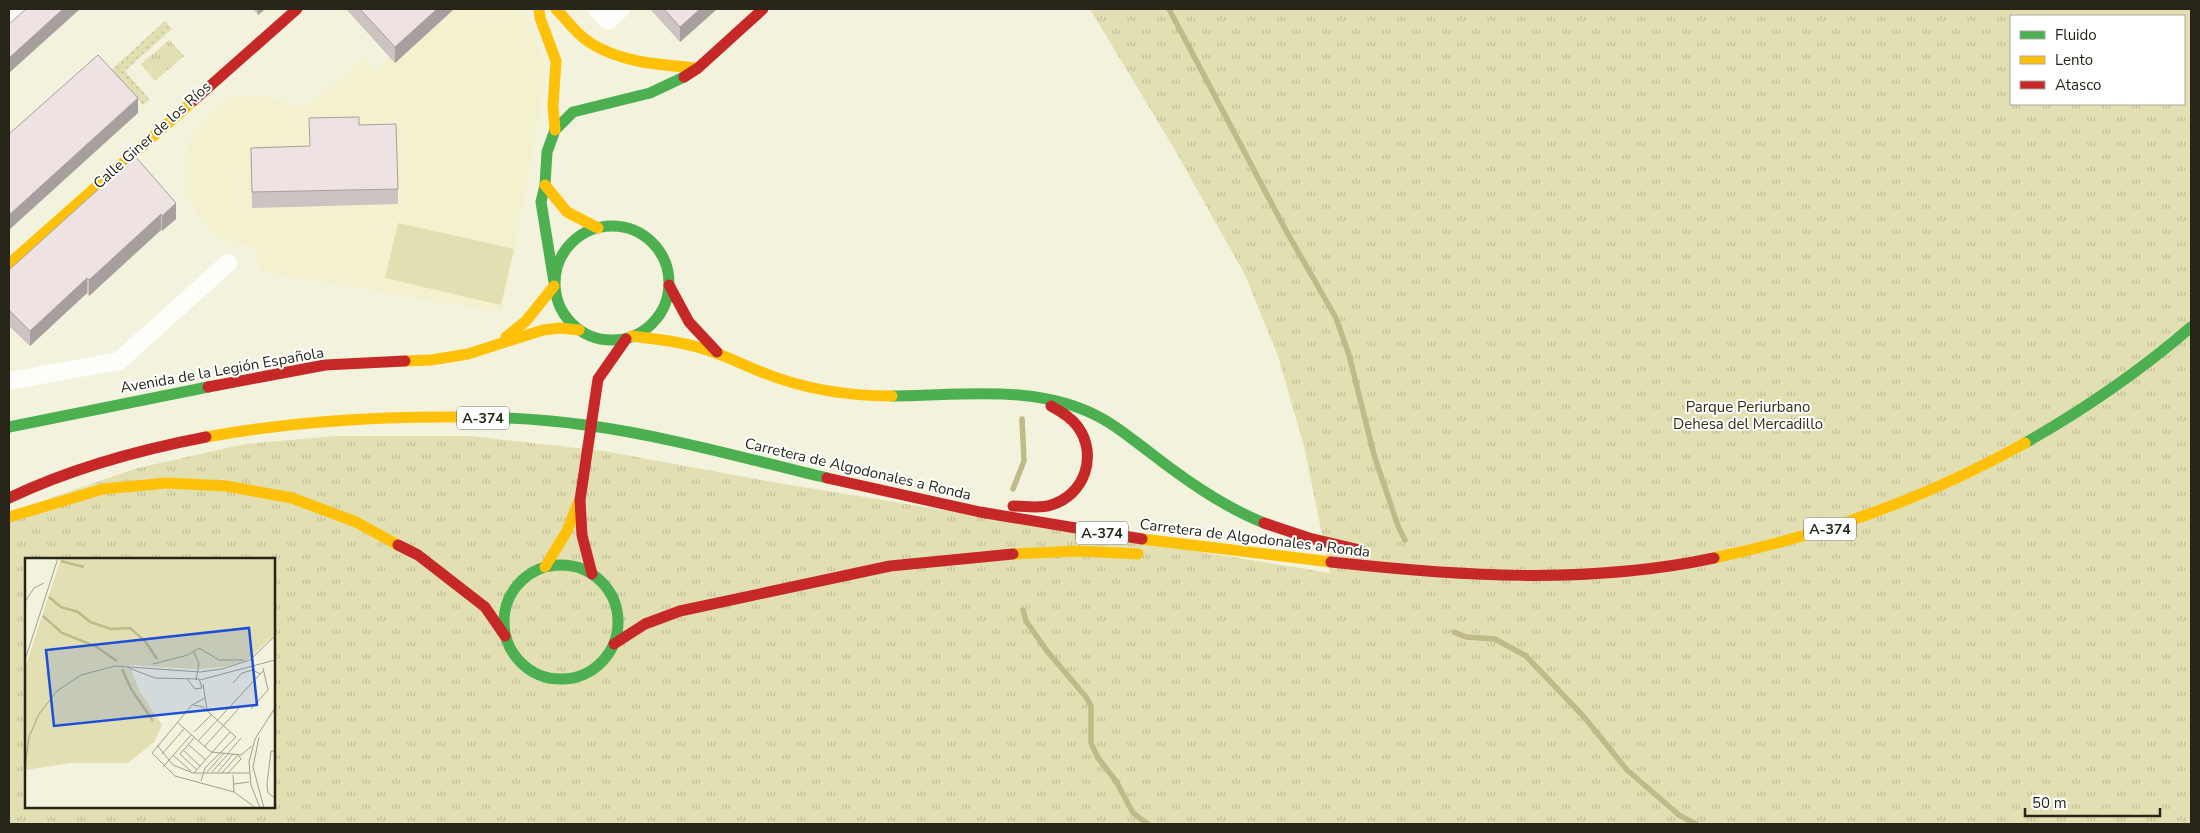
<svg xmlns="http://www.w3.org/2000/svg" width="2200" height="833" font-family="'Nunito Sans',sans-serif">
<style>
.built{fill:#f3f1ce}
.grass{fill:#e2dfb3}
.park{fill:url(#park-tufts);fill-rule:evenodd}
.garden{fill:url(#garden-dots)}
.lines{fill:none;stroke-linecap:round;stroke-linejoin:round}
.stream{stroke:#bebb88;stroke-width:5.5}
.street{stroke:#fdfdfa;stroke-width:18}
.fast{stroke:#4caf50;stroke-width:11}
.slow{stroke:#ffc107;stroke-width:11}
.jam{stroke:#c62828;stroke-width:11}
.wall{fill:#cdc3c2}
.shaded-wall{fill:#a79f9e}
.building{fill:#eee3e2;stroke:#a79f9e}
.labels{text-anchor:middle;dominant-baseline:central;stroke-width:4;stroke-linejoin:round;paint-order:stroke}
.shield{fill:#fff;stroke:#67665d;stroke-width:1}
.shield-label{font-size:14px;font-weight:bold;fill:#262517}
.street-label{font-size:15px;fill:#262517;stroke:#fff}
.park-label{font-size:15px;fill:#302e11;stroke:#fff}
.inset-river{fill:none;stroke:#bebb88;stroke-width:2.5}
.inset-road{fill:none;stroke:#a1a08d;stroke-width:1}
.view{fill:#1d4ed8;fill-opacity:0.15;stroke:#1d4ed8;stroke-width:2.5}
.inset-edge{fill:none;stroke:#262517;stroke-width:2.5}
</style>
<defs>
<pattern id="park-tufts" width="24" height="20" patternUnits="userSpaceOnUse" patternTransform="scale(1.25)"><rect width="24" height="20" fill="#e2dfb3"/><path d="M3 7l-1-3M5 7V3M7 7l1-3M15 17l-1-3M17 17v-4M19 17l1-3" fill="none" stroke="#c2bf99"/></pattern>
<pattern id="garden-dots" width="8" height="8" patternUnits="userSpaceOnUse" patternTransform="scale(1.25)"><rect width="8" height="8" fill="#e2dfb3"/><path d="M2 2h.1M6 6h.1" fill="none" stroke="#c2bf99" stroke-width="1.8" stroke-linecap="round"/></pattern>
</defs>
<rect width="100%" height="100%" fill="#f3f2dc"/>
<polygon class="built" points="454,9 522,9 544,62 546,74 503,313 262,272 252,246 228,241 211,230 197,214 185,195 187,146 196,128 233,95 261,96 306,108 364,59 375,70 390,58 394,63"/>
<polygon class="grass" points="398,223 514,249 501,305 385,278"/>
<g class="park">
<path d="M1090,9H2191V824H9V517L50,498L138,468L245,444L335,436H471L604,451L772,482L1330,573L1304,446L1278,356L1245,275L1175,150ZM2011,16H2184V104H2011ZM26,559H274V807H26Z"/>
<polygon points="169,40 184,56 155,81 141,64"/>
</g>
<polygon class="garden" points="165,21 172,29 125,71 150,100 143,105 111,70"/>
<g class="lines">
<g class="stream">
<polyline points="1169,9 1284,227 1336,318 1349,355 1374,455 1398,526 1405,540"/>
<polyline points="1013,489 1024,461 1022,419"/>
<polyline points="1023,610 1026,621 1047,651 1086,697 1091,706 1091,743 1098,758 1116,781 1133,813 1148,824"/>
<polyline points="1454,632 1466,637 1495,639 1526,656 1585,718 1627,770 1679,815 1696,824"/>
</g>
<g class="street">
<polyline points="597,9 608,21 621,9"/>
<polyline points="9,15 16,9"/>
<polyline points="9,381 119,361 228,263"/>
</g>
<g class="fast">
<circle cx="612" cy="283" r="57"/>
<polyline points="554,282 541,202 545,185 547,152 555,130 573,112 650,93 684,77"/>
<path d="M892,396C961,396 1038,383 1101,418C1118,427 1133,440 1148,451C1184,479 1222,506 1264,523"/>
<path d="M460,417C502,417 544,419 585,425C667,436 747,459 827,478"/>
<polyline points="9,427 208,387"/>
<path d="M2025,443C2085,409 2139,372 2191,327"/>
<circle cx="561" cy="622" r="57"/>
</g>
<g class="slow">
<polyline points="539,9 540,18 556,61 553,106 555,130"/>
<path d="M556,9C567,20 576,34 589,42C620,63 662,65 698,68"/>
<polyline points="545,185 567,212 598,228"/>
<polyline points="9,264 193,101"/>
<path d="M632,336C657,339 683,342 707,350C727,356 745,366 764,373C804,389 849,396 892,396"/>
<polyline points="506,337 526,321 554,286"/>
<polyline points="405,361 431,360 468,354 543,330 560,328 579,330"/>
<path d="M206,437C290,422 375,416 460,417"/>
<polyline points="9,517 103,489 167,483 226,486 292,498 356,522 398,545"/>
<polyline points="1142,539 1331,562"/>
<polyline points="1013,554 1079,551 1138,554"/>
<path d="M1714,558C1823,535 1927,498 2025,443"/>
<polyline points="545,567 567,531 578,503"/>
</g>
<g class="jam">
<polyline points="684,77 698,68 763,9"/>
<polyline points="193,101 297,9"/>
<polyline points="669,285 689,322 717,352"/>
<polyline points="208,387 325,365 405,361"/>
<polyline points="827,478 980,512 1142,539"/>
<path d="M9,498C72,468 138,450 206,437"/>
<path d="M1013,506C1026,506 1039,509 1051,505C1085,495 1098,455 1078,427C1071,417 1061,412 1051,406"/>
<polyline points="1264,523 1309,538 1360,550"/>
<polyline points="398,545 418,555 485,607 505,636"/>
<path d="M1331,562C1458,576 1587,585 1714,558"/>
<polyline points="592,574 582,535 580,500 598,379 626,339"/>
<polyline points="614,644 645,624 680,611 890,566 1013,554"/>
</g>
</g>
<g class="wall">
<polygon points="253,9 265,9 258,15"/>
<polygon points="346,9 454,9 395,63"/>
<polygon points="650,9 717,9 680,42"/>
<polygon points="359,125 398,189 398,204 252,208 251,148 310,146"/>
<polygon points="135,156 176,219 162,231 161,230 89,296 87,293 30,346 9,326 9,270"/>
</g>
<g class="shaded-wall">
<polygon points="63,9 80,9 9,73 9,58"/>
<polygon points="258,9 265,9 258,15"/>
<polygon points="437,9 454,9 395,63 395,47"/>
<polygon points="700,9 717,9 680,42 680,27"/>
<polygon points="138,98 138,113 9,230 9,215"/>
<polygon points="176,203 176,219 162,231 162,216"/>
<polygon points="161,214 161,230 89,296 89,280"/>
<polygon points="87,278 87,293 30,346 30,331"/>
</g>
<g class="building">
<polygon points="26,9 63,9 9,58 9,24"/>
<polygon points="360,9 437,9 395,47"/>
<polygon points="664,9 700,9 680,27"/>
<polygon points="98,55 138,98 9,215 9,134"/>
<polygon points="359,117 359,125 396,124 398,189 252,192 251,148 310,146 309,118"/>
<polygon points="135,156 176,203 162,216 161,214 89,280 87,278 30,331 9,310 9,270"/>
</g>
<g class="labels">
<g class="shield">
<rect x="457" y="406.5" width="52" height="23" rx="4"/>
<rect x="1804" y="517.5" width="52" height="23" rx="4"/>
<rect x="1076" y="521.5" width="52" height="23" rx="4"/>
</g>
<g class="shield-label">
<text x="483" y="418">A-374</text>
<text x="1830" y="529">A-374</text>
<text x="1102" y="533">A-374</text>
</g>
<g class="street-label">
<text transform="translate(152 135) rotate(-42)">Calle Giner de los Ríos</text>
<text transform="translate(222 370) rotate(-10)">Avenida de la Legión Española</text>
<text transform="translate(858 469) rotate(13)">Carretera de Algodonales a Ronda</text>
<text transform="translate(1255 538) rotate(7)">Carretera de Algodonales a Ronda</text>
</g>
<g class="park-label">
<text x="1748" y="407">Parque Periurbano<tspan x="1748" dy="17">Dehesa del Mercadillo</tspan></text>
</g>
</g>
<g transform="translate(25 558)">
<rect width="250" height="250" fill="#f3f2dc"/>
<path d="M36,0H250V77L222,102L205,108L172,111L104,107L115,134L137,167L129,184L103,205H45L0,212V110Z" fill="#e2dfb3"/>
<path class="inset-river" d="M36,3L59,9M24,39L36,49L53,54L65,64L86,71L105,70L120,83L132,101M18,58L37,75L70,88L92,103M97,111L106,131L128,163"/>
<path class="inset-road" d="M0,44L9,30L19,25M169,94L174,106L171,122M0,102L33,0M128,106L163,97L174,90L194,102H219M104,110L130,120L174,121L177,130L170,131L162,121M175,122L250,102M208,125L217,115L228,112L235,116M178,126L182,152M180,140L167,147L127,195L150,218L209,234L231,250M168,147L178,149L211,179L180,210L176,223M226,151L243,132L238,110M152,164L186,194L216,197L227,188M169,174L186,157M234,179L228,209L239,250M173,183L239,112M132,187L148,207L168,215H224M164,187L181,202M179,189L216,148M158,192L175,208M250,193H246L242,226L243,235L250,240M203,195L216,180M137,196L159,171M155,196L172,212M155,196L169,180M148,197L166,213M138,209L166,177M0,210L4,179L14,156L32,133L56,117L90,108L175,114L197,111L225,102L250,78M182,214L199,195M187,214L203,196M193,214L208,196M169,215L205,174M197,215L212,198M203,215L216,201L212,196M208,217L209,234M209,226L224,224M235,250L226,227L224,204L230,181L250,150"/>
<path class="view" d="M224,70L232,147L29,168L21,92Z"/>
<rect width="250" height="250" class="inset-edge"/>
</g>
<rect width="2200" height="833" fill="none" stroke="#262517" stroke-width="20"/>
<rect x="2010" y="15" width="175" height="90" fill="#ffffff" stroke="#a8a8a2"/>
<rect x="2020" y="31" width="25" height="8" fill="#4caf50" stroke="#a8a8a2"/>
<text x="2055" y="40" font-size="15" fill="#262517">Fluido</text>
<rect x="2020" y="56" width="25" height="8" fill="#ffc107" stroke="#a8a8a2"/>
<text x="2055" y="65" font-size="15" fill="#262517">Lento</text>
<rect x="2020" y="81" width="25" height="8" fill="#c62828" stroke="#a8a8a2"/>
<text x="2055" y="90" font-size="15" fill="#262517">Atasco</text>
<path d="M2025 808v8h135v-8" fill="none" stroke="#262517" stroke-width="2.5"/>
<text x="2032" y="808" font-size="15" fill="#262517" stroke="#ffffff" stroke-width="4" paint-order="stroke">50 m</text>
</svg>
